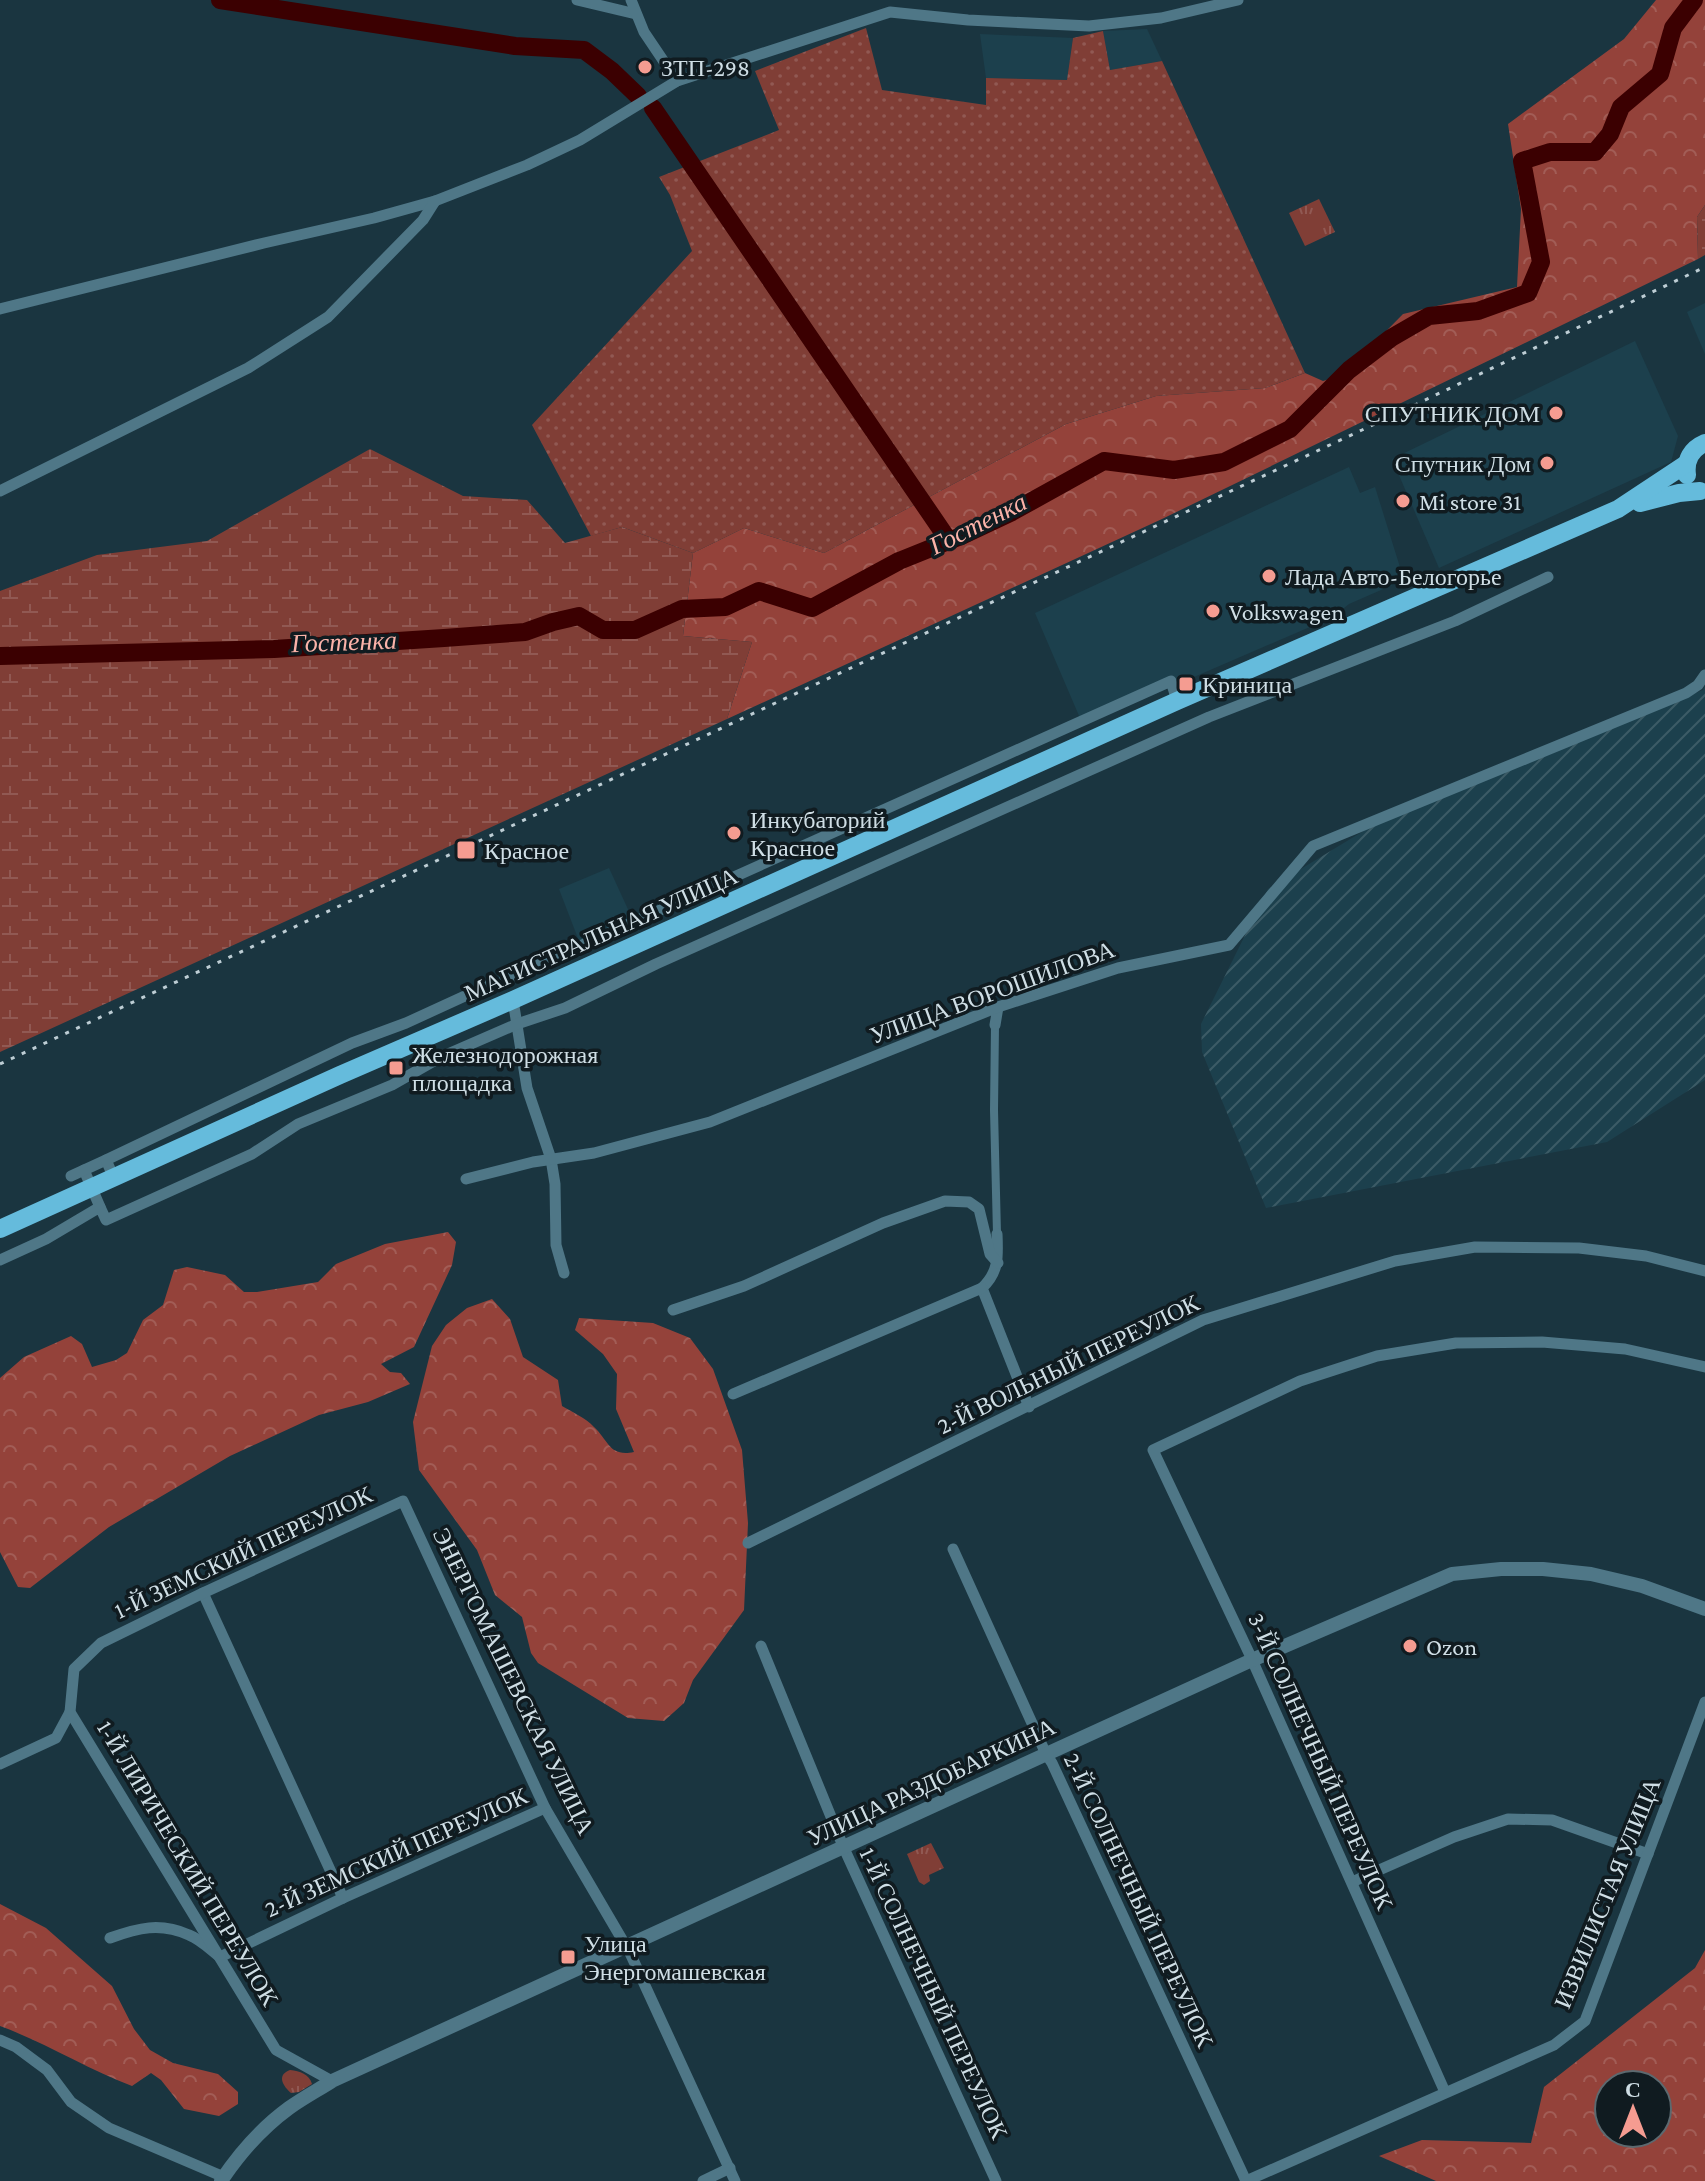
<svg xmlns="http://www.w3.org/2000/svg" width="1705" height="2181" font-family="'Crimson Pro',serif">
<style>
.built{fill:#1c404d}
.industrial{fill:url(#industrial-furrows)}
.grass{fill:url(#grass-tufts)}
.forest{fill:url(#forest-crowns);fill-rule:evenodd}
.wetland{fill:url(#wetland-marsh)}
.garden{fill:url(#garden-dots)}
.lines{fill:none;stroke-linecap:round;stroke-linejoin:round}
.river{stroke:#3b0001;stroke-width:18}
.pedestrian{stroke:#4f7787;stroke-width:8}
.minor{stroke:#4f7787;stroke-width:11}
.tertiary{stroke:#4f7787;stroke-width:14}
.primary{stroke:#65bbdc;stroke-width:18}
.rail{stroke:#bdcdd4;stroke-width:3;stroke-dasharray:4 8;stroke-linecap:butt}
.poi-dot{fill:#f59c91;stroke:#101b20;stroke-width:3}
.labels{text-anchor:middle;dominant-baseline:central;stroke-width:7;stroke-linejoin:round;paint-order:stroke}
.poi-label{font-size:24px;fill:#cfdee5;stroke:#101b20;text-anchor:start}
.street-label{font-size:24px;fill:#cfdee5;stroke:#101b20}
.water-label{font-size:26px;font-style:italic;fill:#fbb3a9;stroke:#101b20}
</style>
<defs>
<pattern id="industrial-furrows" width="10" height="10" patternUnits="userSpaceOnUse" patternTransform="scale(2)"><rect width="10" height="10" fill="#1c404d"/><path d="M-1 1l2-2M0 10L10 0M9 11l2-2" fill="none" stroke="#3c5b66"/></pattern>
<pattern id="grass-tufts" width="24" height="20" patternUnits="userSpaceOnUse" patternTransform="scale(2)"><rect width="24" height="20" fill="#803e36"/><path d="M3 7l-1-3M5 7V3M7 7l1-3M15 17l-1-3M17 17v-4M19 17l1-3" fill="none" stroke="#915953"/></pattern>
<pattern id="forest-crowns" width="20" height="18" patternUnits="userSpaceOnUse" patternTransform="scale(2)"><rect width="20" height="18" fill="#94423a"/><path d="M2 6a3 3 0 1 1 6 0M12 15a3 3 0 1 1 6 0" fill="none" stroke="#a25d56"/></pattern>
<pattern id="wetland-marsh" width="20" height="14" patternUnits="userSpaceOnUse" patternTransform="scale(2)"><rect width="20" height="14" fill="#803e36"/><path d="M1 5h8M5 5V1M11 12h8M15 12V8" fill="none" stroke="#915953"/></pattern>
<pattern id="garden-dots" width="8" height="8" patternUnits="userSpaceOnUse" patternTransform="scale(2)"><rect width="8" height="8" fill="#803e36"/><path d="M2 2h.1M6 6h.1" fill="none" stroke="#915953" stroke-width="1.8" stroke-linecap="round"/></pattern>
</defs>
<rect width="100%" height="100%" fill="#1a3540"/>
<g class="built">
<polygon points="1147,29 1162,61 1110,70 1103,31"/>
<polygon points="980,34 1073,38 1067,80 986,78"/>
<polygon points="1705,303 1705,354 1687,312"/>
<polygon points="1635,341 1678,436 1671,462 1439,568 1392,459"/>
<polygon points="1349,467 1360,493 1375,487 1404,580 1349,604 1333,617 1083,725 1035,613"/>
<polygon points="609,868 632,918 579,941 559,889"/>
</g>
<polygon class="industrial" points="1705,686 1705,1080 1607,1142 1266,1208 1202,1052 1201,1024 1268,889 1380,821 1425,800 1703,690"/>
<g class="grass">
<polygon points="1319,199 1335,232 1305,246 1289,213"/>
<polygon points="931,1843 944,1868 929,1875 930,1881 924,1885 919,1882 907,1854"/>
<path d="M290,2070C300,2071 309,2074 312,2084L299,2092L291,2093C283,2086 276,2075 290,2070Z"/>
</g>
<g class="forest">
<polygon points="1656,0 1705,0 1705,205 1697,217 1698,259 1162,519 727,719 752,642 683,636 693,553 744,528 824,553 1066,424 1156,396 1265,388 1305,373 1323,381 1343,375 1403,314 1517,287 1521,209 1508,124 1624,39"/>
<polygon points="448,1232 456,1242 452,1265 414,1347 381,1364 390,1372 401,1373 410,1384 368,1402 319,1415 230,1456 109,1527 30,1588 18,1587 0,1552 0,1378 24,1357 71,1336 82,1344 92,1367 116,1360 127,1353 143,1320 163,1305 174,1270 187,1267 225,1275 244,1292 257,1292 318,1282 336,1264 385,1244"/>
<path d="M492,1299L510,1319L523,1357L558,1380L562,1406C572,1412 586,1418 594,1427C609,1441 609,1457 634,1452L616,1409L617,1374L603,1354L575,1330L579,1318L653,1323L690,1338L713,1369L742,1450L748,1523L744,1610L693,1680L684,1703L664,1721L628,1718L538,1663L531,1653L522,1617L495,1595L477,1550L419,1470L413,1422L432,1346L446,1325L467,1308Z"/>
<path d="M0,1904L46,1928L112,1986L134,2029L150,2050L173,2063L218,2074L238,2092V2104L219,2116L184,2109L161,2080L151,2073L132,2086C87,2069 46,2043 0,2026Z"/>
<path d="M1705,1950V2181H1436L1379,2156L1422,2140L1531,2143L1544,2087L1695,1968ZM1609,2085H1657V2133H1609Z"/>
</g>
<g class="wetland">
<polygon points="1705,205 1705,255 1698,259 1697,217"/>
<polygon points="370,449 463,496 527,500 565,543 622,527 693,553 683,636 752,642 727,719 0,1052 0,591 97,555 207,541"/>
</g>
<polygon class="garden" points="866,28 882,90 986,105 986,78 1067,80 1073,38 1103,31 1110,70 1162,61 1305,373 1265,388 1156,396 1066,424 824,553 744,528 693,553 622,527 591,536 532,425 692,251 670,195 659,177 779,130 755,71"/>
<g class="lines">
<g class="river">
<polyline points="220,0 515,46 584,50 612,71 638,96"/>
<polyline points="653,108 949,541"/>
<polyline points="0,656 274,649 444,638 525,632 553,622 579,616 603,630 635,630 682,609 725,607 759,591 812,608 899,561 961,536 1012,512 1104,461 1174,470 1224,462 1290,429 1349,370 1391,338 1429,316 1478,311 1528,293 1541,262 1522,161 1550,152 1595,152 1610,134 1621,107 1660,74 1673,28 1694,0"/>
</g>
<polyline class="pedestrian" points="995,1025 994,1110 997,1234"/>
<g class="minor">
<polyline points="577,0 636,14"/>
<polyline points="631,0 644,32 677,81"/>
<polyline points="0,309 264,243 374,218 435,201 527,165 580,140 677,81 890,12 968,20 1089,26 1161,18 1238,0"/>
<polyline points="0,491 248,368 328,317 423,220 435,201"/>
<polyline points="504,980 1171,681 1177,701"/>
<polyline points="513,1000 527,1088 551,1159 555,1184 556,1245 564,1273"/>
<polyline points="995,1025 998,1007"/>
<polyline points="84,1170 100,1207"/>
<polyline points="71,1176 106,1160"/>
<polyline points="114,1178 106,1160 352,1043 406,1023 491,984"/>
<polyline points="466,1179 533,1162 594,1153 710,1122 998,1007 1118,968 1229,945 1313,846 1686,693 1698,685 1705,675"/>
<path d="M997,1234C998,1257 999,1272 982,1288L1029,1407"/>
<polyline points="0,1260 46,1239 100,1207 106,1220 252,1154 298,1124 392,1085 441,1057 517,1024 565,1008 656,964 1209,717 1455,621 1548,577"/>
<polyline points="673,1310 744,1286 883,1223 945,1201 969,1202 979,1209 990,1254 998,1263"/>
<polyline points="733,1394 982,1288"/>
<polyline points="748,1543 1203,1320 1395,1261 1475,1247 1579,1248 1646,1256 1705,1271"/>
<polyline points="953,1549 1046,1754 1052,1763 1246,2181"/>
<polyline points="203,1593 343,1898"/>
<polyline points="761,1646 843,1846 996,2181"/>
<polyline points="0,1764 56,1738 70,1712"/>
<polyline points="1352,1882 1454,1837 1508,1819 1552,1820 1648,1854"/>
<path d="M110,1938C138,1928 160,1922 189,1935C200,1939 211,1950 220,1957L343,1898L545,1808"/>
<polyline points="0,2040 16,2047 47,2070 71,2102 109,2128 224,2177"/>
<polyline points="332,2081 276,2050 70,1712 74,1669 101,1643 203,1593 403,1501 545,1808 630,1953 735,2181"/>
<polyline points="1445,2092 1249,1653 1153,1450 1300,1381 1377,1356 1456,1343 1542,1342 1625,1349 1705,1367"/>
<polyline points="703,2181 730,2168"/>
<polyline points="1246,2181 1554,2045 1585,2021 1705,1702"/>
</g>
<path class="tertiary" d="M221,2181C239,2154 263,2127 289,2108C303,2098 318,2090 332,2081L1252,1660L1452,1574L1501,1569H1543L1591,1574L1642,1586L1705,1609"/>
<g class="primary">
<path d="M1687,475C1685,460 1691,449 1705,443"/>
<polyline points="1640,503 1679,493 1700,491"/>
<polyline points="0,1229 340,1075 513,1000 1177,701 1618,509 1686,464"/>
</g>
<polyline class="rail" points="0,1064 1362,430 1705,267"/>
</g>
<g class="poi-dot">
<circle cx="645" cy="67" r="8"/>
<circle cx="1556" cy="413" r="8"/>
<circle cx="1547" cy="463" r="8"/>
<circle cx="1403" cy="501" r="8"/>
<circle cx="1269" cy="576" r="8"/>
<circle cx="1213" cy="611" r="8"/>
<rect x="1178" y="676" width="16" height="16" rx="4"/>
<circle cx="734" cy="833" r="8"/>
<rect x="456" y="840" width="20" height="20" rx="4"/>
<rect x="388" y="1060" width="16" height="16" rx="4"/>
<circle cx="1410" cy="1646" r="8"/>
<rect x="560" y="1949" width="16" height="16" rx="4"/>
</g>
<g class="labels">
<g class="poi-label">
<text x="661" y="67">ЗТП-298</text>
<text x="1540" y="413" text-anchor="end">СПУТНИК ДОМ</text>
<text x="1531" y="463" text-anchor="end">Спутник Дом</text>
<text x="1419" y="501">Mi store 31</text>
<text x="1285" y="576">Лада Авто-Белогорье</text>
<text x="1229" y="611">Volkswagen</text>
<text x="1202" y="684">Криница</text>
<text x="750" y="819">Инкубаторий<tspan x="750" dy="28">Красное</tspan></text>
<text x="484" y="850">Красное</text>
<text x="412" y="1054">Железнодорожная<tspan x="412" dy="28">площадка</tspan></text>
<text x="1426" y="1646">Ozon</text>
<text x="584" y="1943">Улица<tspan x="584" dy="28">Энергомашевская</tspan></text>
</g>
<g class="street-label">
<text transform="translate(601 934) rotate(-24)">МАГИСТРАЛЬНАЯ УЛИЦА</text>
<text transform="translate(992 992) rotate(-20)">УЛИЦА ВОРОШИЛОВА</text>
<text transform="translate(1068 1364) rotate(-26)">2-Й ВОЛЬНЫЙ ПЕРЕУЛОК</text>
<text transform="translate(243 1552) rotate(-25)">1-Й ЗЕМСКИЙ ПЕРЕУЛОК</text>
<text transform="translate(514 1681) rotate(64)">ЭНЕРГОМАШЕВСКАЯ УЛИЦА</text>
<text transform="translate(1321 1761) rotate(66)">3-Й СОЛНЕЧНЫЙ ПЕРЕУЛОК</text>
<text transform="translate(931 1782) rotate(-25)">УЛИЦА РАЗДОБАРКИНА</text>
<text transform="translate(396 1852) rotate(-24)">2-Й ЗЕМСКИЙ ПЕРЕУЛОК</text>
<text transform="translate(188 1863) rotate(59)">1-Й ЛИРИЧЕСКИЙ ПЕРЕУЛОК</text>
<text transform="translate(1607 1893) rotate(-68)">ИЗВИЛИСТАЯ УЛИЦА</text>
<text transform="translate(1139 1900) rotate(65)">2-Й СОЛНЕЧНЫЙ ПЕРЕУЛОК</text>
<text transform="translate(934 1993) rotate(65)">1-Й СОЛНЕЧНЫЙ ПЕРЕУЛОК</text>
</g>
<g class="water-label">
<text transform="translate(978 524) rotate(-27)">Гостенка</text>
<text transform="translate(344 642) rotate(-2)">Гостенка</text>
</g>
</g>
<g transform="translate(1633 2109)"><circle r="38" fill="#101b20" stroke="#5c696f" stroke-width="2"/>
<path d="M0-6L14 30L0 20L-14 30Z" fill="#f59c91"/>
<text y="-12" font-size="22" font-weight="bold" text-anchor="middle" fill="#cfdee5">С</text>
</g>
</svg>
